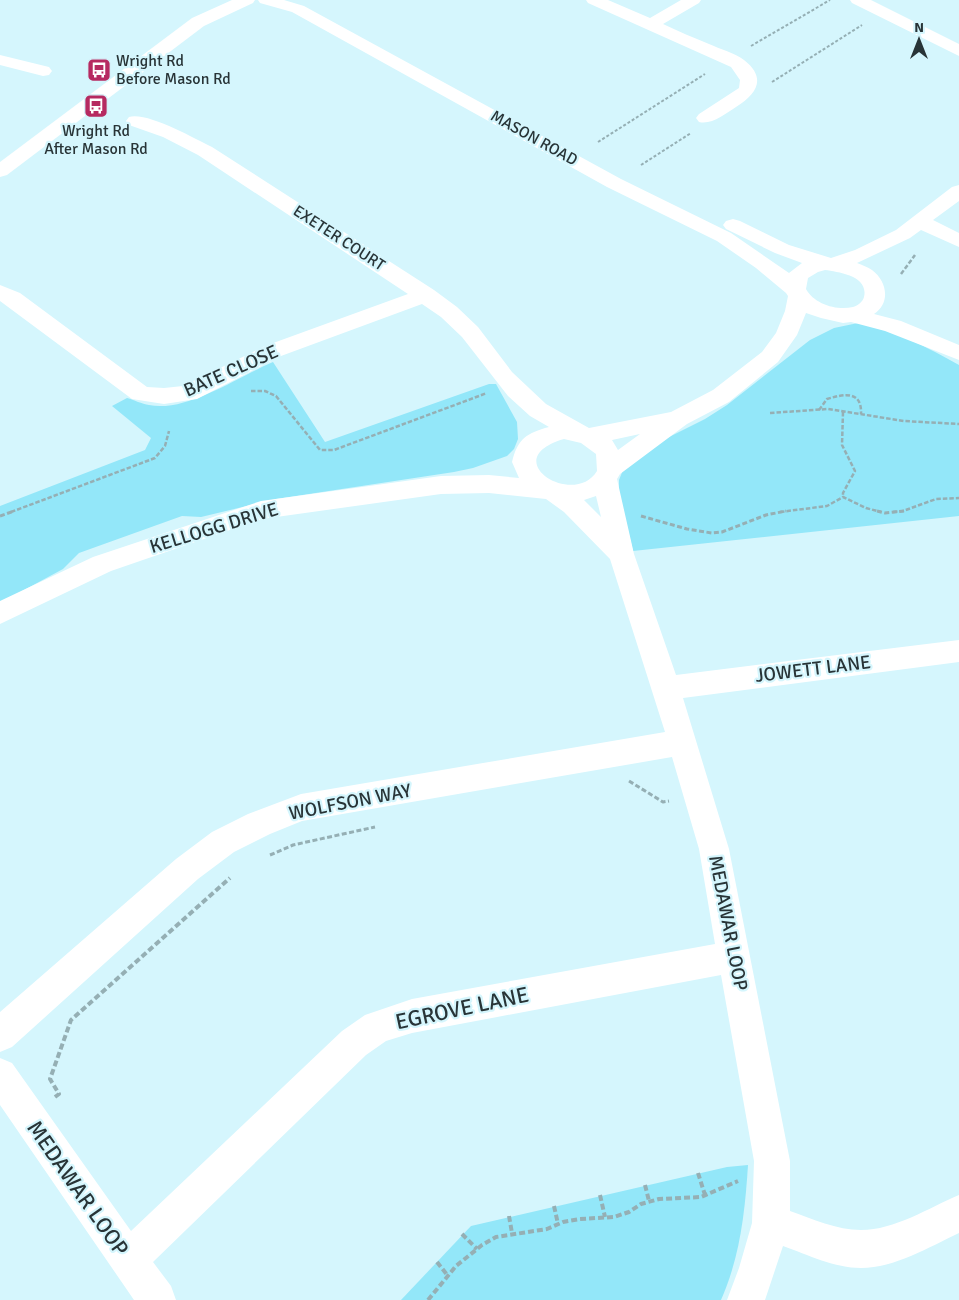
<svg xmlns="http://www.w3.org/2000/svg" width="959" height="1300" font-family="Signika,sans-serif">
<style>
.green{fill:#93e7f9}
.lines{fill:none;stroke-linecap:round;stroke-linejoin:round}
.path-far3{stroke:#95afb4;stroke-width:2;stroke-dasharray:3 2;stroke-linecap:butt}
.path-far2{stroke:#95afb4;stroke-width:2.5;stroke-dasharray:4.5 2;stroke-linecap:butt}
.path-far1{stroke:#95afb4;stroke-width:3;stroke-dasharray:5 2.5;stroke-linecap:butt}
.path{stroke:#95afb4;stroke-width:4;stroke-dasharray:6 3;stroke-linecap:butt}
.minor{fill:#fff;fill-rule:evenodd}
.major{fill:#fff;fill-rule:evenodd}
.labels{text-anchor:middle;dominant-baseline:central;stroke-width:4.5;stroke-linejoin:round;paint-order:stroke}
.far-poi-label{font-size:16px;fill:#283437;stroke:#d5f6fd;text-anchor:start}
.far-street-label{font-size:16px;fill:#283437;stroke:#d5f6fd}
.street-label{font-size:19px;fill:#283437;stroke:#d5f6fd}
.near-street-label{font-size:22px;fill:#283437;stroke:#d5f6fd}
</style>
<rect width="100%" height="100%" fill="#d5f6fd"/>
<g class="green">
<path d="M858,323C894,329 928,348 959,365V516L633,551L619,493V480L623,470L661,441L705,419L727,405L810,340L834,328Z"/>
<path d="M273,362L325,442L489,384H496L517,422L518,439L514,449L507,456L473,468L454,472L276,499L201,517L182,516L79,553L63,569L0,603V506L145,450L151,438L112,406L127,398C134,400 142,404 149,405C186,413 239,376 273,362Z"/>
<path d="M748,1165C745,1212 740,1257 721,1300H401L471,1226L727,1167Z"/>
</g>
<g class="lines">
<g class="path-far3">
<polyline points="751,46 830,0"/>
<polyline points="772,82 862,25"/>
<polyline points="598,142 705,74"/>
<polyline points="641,165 691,133"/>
</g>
<g class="path-far2">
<polyline points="901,274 915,255"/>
<polyline points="251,391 265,391 276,396 320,450 334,450 487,393"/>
<path d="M819,410L827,399C844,394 862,390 861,414"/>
<polyline points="843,412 842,445 855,471 843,493 843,497"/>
<polyline points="770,413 828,409 904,421 959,424"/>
<polyline points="11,512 155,458 165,446 169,431"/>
<polyline points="780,512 827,506 843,497 866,508 881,512"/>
<polyline points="893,512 903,511 936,499 959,498"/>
</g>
<g class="path-far1">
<polyline points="877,511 885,513 904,511"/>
<polyline points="0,516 14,511"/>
<polyline points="641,516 687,529 712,533 722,532 766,515 786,511"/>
<polyline points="629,781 663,802 669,801"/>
<polyline points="270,855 293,845 375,827"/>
</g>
<g class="path">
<polyline points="55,1097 59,1094 50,1079 71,1020 230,878"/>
<polyline points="698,1173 705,1195"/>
<polyline points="645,1185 649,1201"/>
<polyline points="600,1195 605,1217"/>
<polyline points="554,1206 558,1224"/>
<polyline points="509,1216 512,1233"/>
<polyline points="462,1234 477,1249"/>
<polyline points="437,1262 448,1276"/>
<polyline points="428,1300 456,1266 482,1245 496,1237 547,1229 563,1222 580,1219 614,1217 629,1212 641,1204 659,1199 701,1197 738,1181"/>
</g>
<g class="minor">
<path d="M258,0H284L304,6L621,179L731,233L789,273L802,263L775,253L726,229L723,225L726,221L733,219L740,221L789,245L831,258L855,250L896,230L952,187L959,185V201L933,220L959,233V247L921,230L910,238L857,263C862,265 868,267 872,270C887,281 891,303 874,314L901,321L959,345V360L885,331L851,322L843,323L821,318L806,313L797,335L778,362L729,402L687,424L620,474L617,479L634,554L676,675L959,640V662L683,698L729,849L790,1161V1211C812,1219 837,1230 861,1230C895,1230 928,1208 959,1195V1233C929,1247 895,1268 861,1268C835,1268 808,1255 783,1246L765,1300H727L739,1268L752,1223L754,1161L721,975L412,1033L386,1041L366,1055L153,1262L171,1286L176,1300H134L0,1105V1058L12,1063L131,1231L342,1031L365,1015L412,999L715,944L699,849L672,757L302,821L270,834L234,852L198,879L12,1047L0,1052V1012L176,859L212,832L248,814L301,794L665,732L610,559L564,512L546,499L489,493L441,494L262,519L111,571L0,624V601L93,557L261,501L441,476L489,475L519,478L512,462C518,438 527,433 549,427L530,416L508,396L462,337L441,317L422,304L281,356L197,399L164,404L132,399L0,301V285L20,293L147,387L164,388L183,386L265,346L408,294L198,155L163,137L129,125L126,121L129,117C148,112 193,138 212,147L434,290L457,307L478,327L512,372L546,404L589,428L671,412L713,390L762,352L776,333L785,311L788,296L786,293L756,268L717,241L607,187L292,12L260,3ZM825,270C839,272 869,276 864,297C863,302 857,306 853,307C837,311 814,304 806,289L808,278L818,272ZM640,434L618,450L612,440ZM564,439L581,443L596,454L597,471C574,509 495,459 564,439ZM596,496L601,517L584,500Z"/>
<path d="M586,0H608L650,18L681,0H701L699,3L663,24C678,31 694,38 709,44C720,49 735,53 744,60C767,78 757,94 736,107C725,114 712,125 699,122L696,118L699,114L739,88L740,80L731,67L588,3Z"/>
<polygon points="850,0 871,0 959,44 959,56 852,3"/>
<polygon points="0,55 49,67 52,71 49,75 43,76 0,65"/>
</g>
<polygon class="major" points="232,0 255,0 253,3 204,26 7,175 0,177 0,162 192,18"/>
</g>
<defs>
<g id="bus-square" transform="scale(1.25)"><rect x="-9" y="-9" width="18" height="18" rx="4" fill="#b62a61" stroke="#d5f6fd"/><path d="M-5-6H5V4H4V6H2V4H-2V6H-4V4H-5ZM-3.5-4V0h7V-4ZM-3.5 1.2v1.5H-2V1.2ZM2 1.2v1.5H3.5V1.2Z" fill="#fff"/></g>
</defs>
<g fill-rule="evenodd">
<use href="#bus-square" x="99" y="70"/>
<use href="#bus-square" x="96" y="106"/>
</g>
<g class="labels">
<g class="far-poi-label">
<text x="116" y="61">Wright Rd<tspan x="116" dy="18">Before Mason Rd</tspan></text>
<text x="96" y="131" text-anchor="middle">Wright Rd<tspan x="96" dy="18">After Mason Rd</tspan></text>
</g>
<g class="far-street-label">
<text transform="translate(534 138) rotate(29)">MASON ROAD</text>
<text transform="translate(339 238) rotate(33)">EXETER COURT</text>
</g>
<g class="street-label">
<text transform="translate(231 371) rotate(-24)">BATE CLOSE</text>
<text transform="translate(214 528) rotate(-17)">KELLOGG DRIVE</text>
<text transform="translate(813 669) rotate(-7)">JOWETT LANE</text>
<text transform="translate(350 802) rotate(-11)">WOLFSON WAY</text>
<text transform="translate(728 923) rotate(79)">MEDAWAR LOOP</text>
</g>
<g class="near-street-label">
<text transform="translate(462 1008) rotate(-12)">EGROVE LANE</text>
<text transform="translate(78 1188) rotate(55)">MEDAWAR LOOP</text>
</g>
</g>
<g transform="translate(919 40)" stroke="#d5f6fd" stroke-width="4" paint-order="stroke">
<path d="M0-4L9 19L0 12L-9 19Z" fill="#283437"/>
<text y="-8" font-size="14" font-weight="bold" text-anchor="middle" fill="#283437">N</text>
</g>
</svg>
